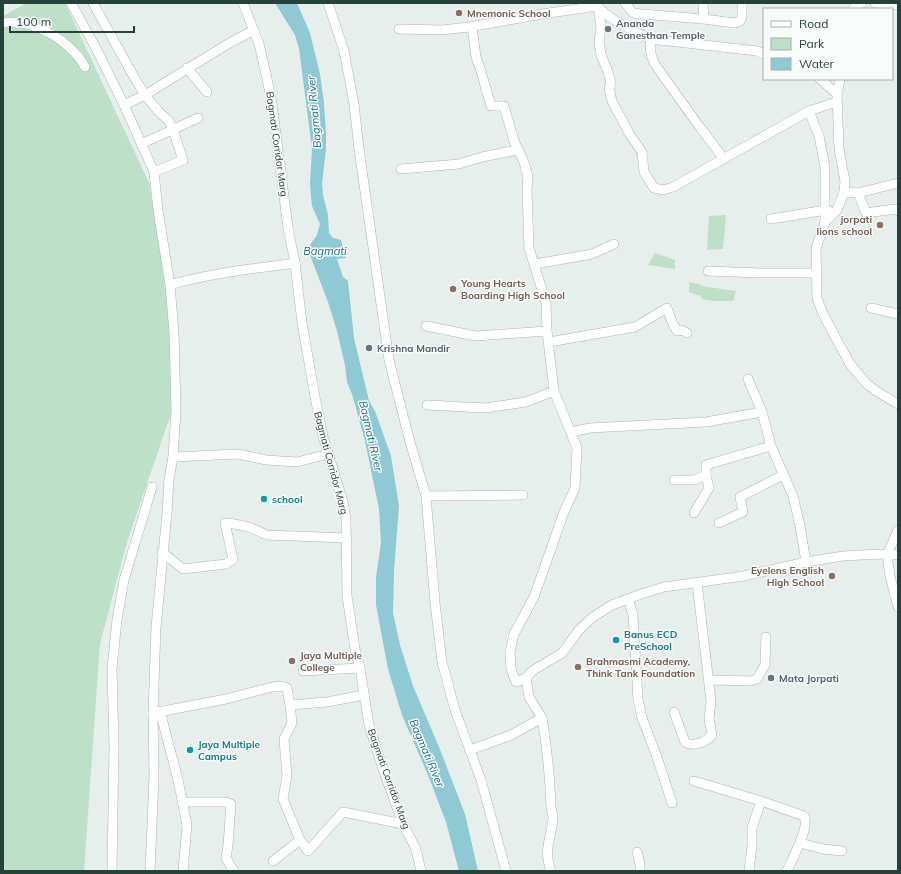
<svg xmlns="http://www.w3.org/2000/svg" width="901" height="874" font-family="Mulish,sans-serif">
<style>
.green{fill:#bfe0c8}
.water{fill:#8ec9d4}
.lines{fill:none;stroke-linecap:round;stroke-linejoin:round}
.minor-casing{stroke:#a8b8b2;stroke-width:10}
.minor{stroke:#fff;stroke-width:9}
.education-dot{fill:#8d6e63;stroke:#f7fbf9;stroke-width:1.5}
.worship-dot{fill:#6b7280;stroke:#f7fbf9;stroke-width:1.5}
.culture-dot{fill:#0f9aa8;stroke:#f7fbf9;stroke-width:1.5}
.labels{text-anchor:middle;dominant-baseline:central;stroke-width:3;stroke-linejoin:round;paint-order:stroke}
.education-label{font-size:10px;font-weight:bold;fill:#785e54;stroke:#f7fbf9;text-anchor:start}
.worship-label{font-size:10px;font-weight:bold;fill:#5b616d;stroke:#f7fbf9;text-anchor:start}
.street-label{font-size:10px;fill:#24423a;stroke:#f7fbf9}
.culture-label{font-size:10px;font-weight:bold;fill:#0d838f;stroke:#f7fbf9;text-anchor:start}
.water-label{font-size:11px;font-style:italic;fill:#1c6f80;stroke:#f7fbf9}
</style>
<rect width="100%" height="100%" fill="#e6efeb"/>
<g class="green">
<polygon points="27,3 65,3 149,183 167,286 172,383 172,411 127,542 100,644 84,871 3,871 3,16"/>
<polygon points="726,215 723,249 707,250 709,216"/>
<polygon points="655,253 675,260 675,269 648,265"/>
<polygon points="689,282 699,284 702,286 736,291 733,301 713,301 702,299 701,296 689,292"/>
</g>
<polygon class="water" points="275,3 297,3 310,33 320,74 324,103 326,134 326,149 322,184 323,195 328,215 329,233 333,238 341,240 346,258 337,259 343,277 348,281 354,338 369,401 375,411 391,456 399,506 394,571 393,613 400,645 413,686 439,747 465,814 478,871 459,871 446,822 428,775 402,715 388,669 376,605 376,577 381,543 379,509 365,441 352,394 347,382 345,365 337,331 328,302 310,255 310,245 317,235 320,224 312,206 310,184 312,149 299,48 295,35"/>
<g class="lines">
<g class="minor-casing">
<g id="minor">
<polyline points="71,3 97,50 124,105 154,172 158,210 170,285 174,333 176,411 173,457 169,479 167,513 156,627 153,713 154,777 150,871"/>
<polyline points="93,3 134,77 145,95 160,113 169,121 173,130 183,160 154,172"/>
<polyline points="243,3 259,44 266,74 272,103 288,228 295,263 302,323 315,397 323,436 343,502 346,519 347,596 355,649 360,668 369,725 383,769 403,824 416,849 421,871"/>
<polyline points="328,3 344,51 354,104 359,149 389,360 410,442 426,496 435,603 442,662 455,710 481,780 506,871"/>
<polyline points="625,3 633,13 641,14 704,19 735,23 740,21 742,17 742,3"/>
<polyline points="703,3 704,19"/>
<polyline points="875,3 898,5"/>
<path d="M597,5C606,18 636,33 651,39L757,51L764,54"/>
<polyline points="853,9 857,5 862,3"/>
<path d="M3,23C29,19 59,35 76,54C80,58 82,62 85,67"/>
<polyline points="472,27 476,57 480,68 491,106 504,106 514,141 524,162 528,177 527,189 529,248 546,303 547,331 554,391 577,448 575,488 564,512 534,597 514,634 510,652 511,669 516,682 526,678"/>
<polyline points="399,29 442,30 469,27 542,14 598,6 601,27 599,41 601,55 608,72 611,83 609,89 612,101 630,135 642,152 644,172 654,188 663,190 673,187 809,111 836,102"/>
<path d="M651,39C649,50 651,57 656,66L699,126L724,159"/>
<polyline points="187,68 207,92"/>
<polyline points="820,79 837,94 839,149 845,181 844,192 837,210 825,222 816,248 817,298 823,314 850,364 866,383 876,391 898,404"/>
<polyline points="837,94 840,79"/>
<polyline points="124,105 145,95 226,45 254,30"/>
<polyline points="809,111 819,136 825,167 825,222"/>
<polyline points="141,144 198,118"/>
<polyline points="401,169 459,164 482,157 517,150"/>
<polyline points="844,192 858,193 898,183"/>
<polyline points="858,193 866,213 895,209 898,211"/>
<polyline points="771,219 826,210 831,212"/>
<polyline points="535,264 592,254 614,244"/>
<polyline points="708,271 759,273 816,273"/>
<path d="M170,285C210,273 253,269 295,263"/>
<polyline points="871,308 898,314"/>
<polyline points="426,326 476,336 547,331"/>
<polyline points="549,342 635,327 667,308 672,322 677,331 682,330 687,333"/>
<polyline points="748,379 762,412 771,446"/>
<polyline points="427,405 485,408 526,402 554,391"/>
<polyline points="571,432 590,428 706,422 762,412"/>
<polyline points="173,457 238,454 266,460 297,462 328,454"/>
<polyline points="674,480 694,480 706,475 706,465 771,446 793,496 800,526 806,562"/>
<polyline points="426,496 523,495"/>
<polyline points="694,513 709,488 706,475"/>
<polyline points="719,523 743,512 740,497 783,475"/>
<polyline points="898,530 887,555 890,576 898,607"/>
<path d="M162,552L183,569L226,564L233,559L225,523C240,524 253,527 266,535L347,538"/>
<polyline points="628,599 633,615 638,699 642,718 657,757 672,803"/>
<polyline points="303,671 360,668"/>
<polyline points="709,680 751,681 757,679 765,665 766,637"/>
<polyline points="290,705 292,723 284,739 287,776 283,799 300,840 308,851 343,812 403,824"/>
<polyline points="160,711 178,780 187,825 183,871"/>
<path d="M674,712L685,742C693,748 707,741 712,735L709,719L711,701L697,583"/>
<polyline points="153,713 226,699 272,687 282,686 287,688 290,705 327,702 364,695"/>
<path d="M542,718C547,747 550,777 551,807C552,811 553,815 553,819C551,840 543,848 551,871"/>
<polyline points="470,750 511,735 542,718 529,697 526,678 532,671 562,653 579,630 593,617 612,605 641,594 664,587 744,576 806,562 843,556 881,554 898,555"/>
<path d="M694,781L761,801L804,816C811,825 791,861 787,871"/>
<polyline points="182,802 226,802 231,804 228,845 226,858 234,871"/>
<polyline points="800,843 823,849 842,851"/>
<polyline points="637,852 640,864 640,871"/>
<polyline points="273,861 300,840"/>
<polyline points="112,871 114,746 112,669 117,620 124,580 152,487"/>
<polyline points="749,871 752,845 752,828 761,801"/>
</g>
</g>
<use href="#minor" class="minor"/>
</g>
<g class="education-dot">
<circle cx="459" cy="13" r="4"/>
<circle cx="880" cy="225" r="4"/>
<circle cx="453" cy="289" r="4"/>
<circle cx="832" cy="576" r="4"/>
<circle cx="292" cy="661" r="4"/>
<circle cx="578" cy="667" r="4"/>
</g>
<g class="worship-dot">
<circle cx="608" cy="29" r="4"/>
<circle cx="369" cy="348" r="4"/>
<circle cx="771" cy="678" r="4"/>
</g>
<g class="culture-dot">
<circle cx="264" cy="499" r="4"/>
<circle cx="616" cy="640" r="4"/>
<circle cx="190" cy="750" r="4"/>
</g>
<g class="labels">
<g class="education-label">
<text x="467" y="13">Mnemonic School</text>
<text x="872" y="219" text-anchor="end">jorpati<tspan x="872" dy="12">lions school</tspan></text>
<text x="461" y="283">Young Hearts<tspan x="461" dy="12">Boarding High School</tspan></text>
<text x="824" y="570" text-anchor="end">Eyelens English<tspan x="824" dy="12">High School</tspan></text>
<text x="300" y="655">Jaya Multiple<tspan x="300" dy="12">College</tspan></text>
<text x="586" y="661">Brahmasmi Academy,<tspan x="586" dy="12">Think Tank Foundation</tspan></text>
</g>
<g class="worship-label">
<text x="616" y="23">Ananda<tspan x="616" dy="12">Ganesthan Temple</tspan></text>
<text x="377" y="348">Krishna Mandir</text>
<text x="779" y="678">Mata Jorpati</text>
</g>
<g class="street-label">
<text transform="translate(277 144) rotate(82)">Bagmati Corridor Marg</text>
<text transform="translate(331 463) rotate(75)">Bagmati Corridor Marg</text>
<text transform="translate(389 779) rotate(70)">Bagmati Corridor Marg</text>
</g>
<g class="culture-label">
<text x="272" y="499">school</text>
<text x="624" y="634">Banus ECD<tspan x="624" dy="12">PreSchool</tspan></text>
<text x="198" y="744">Jaya Multiple<tspan x="198" dy="12">Campus</tspan></text>
</g>
<g class="water-label">
<text transform="translate(314 112) rotate(-95)">Bagmati River</text>
<text x="325" y="251">Bagmati</text>
<text transform="translate(371 436) rotate(77)">Bagmati River</text>
<text transform="translate(427 753) rotate(67)">Bagmati River</text>
</g>
</g>
<rect width="901" height="874" fill="none" stroke="#24423a" stroke-width="8"/>
<rect x="763" y="8" width="130" height="72" fill="#f7fbf9" stroke="#a3b1ad"/>
<rect x="771" y="21" width="20" height="6" fill="#ffffff" stroke="#a3b1ad"/>
<text x="799" y="28" font-size="12" fill="#24423a">Road</text>
<rect x="771" y="38" width="20" height="12" fill="#bfe0c8" stroke="#a3b1ad"/>
<text x="799" y="48" font-size="12" fill="#24423a">Park</text>
<rect x="771" y="58" width="20" height="12" fill="#8ec9d4" stroke="#a3b1ad"/>
<text x="799" y="68" font-size="12" fill="#24423a">Water</text>
<path d="M10 26v6h124v-6" fill="none" stroke="#24423a" stroke-width="2"/>
<text x="16" y="26" font-size="12" fill="#24423a" stroke="#f7fbf9" stroke-width="3" paint-order="stroke">100 m</text>
</svg>
